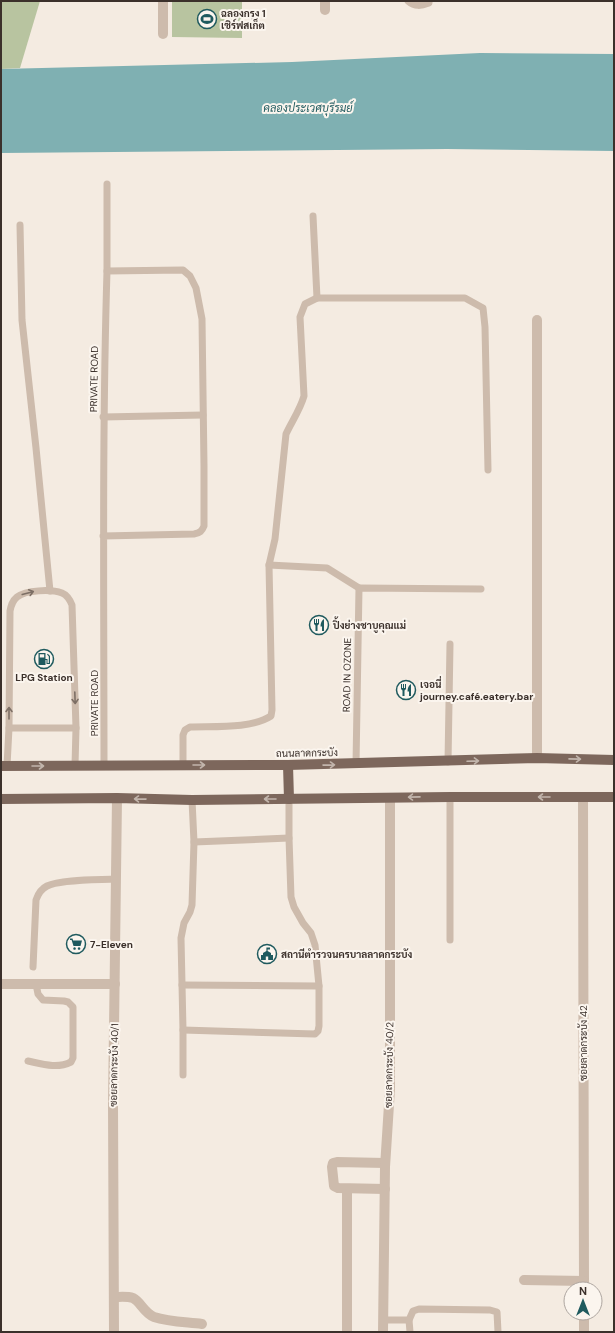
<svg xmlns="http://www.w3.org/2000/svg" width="615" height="1333" font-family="'DM Sans',Sarabun,sans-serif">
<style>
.green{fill:#b8c4a0}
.water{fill:#7fb0b2}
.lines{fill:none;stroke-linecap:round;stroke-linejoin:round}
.service{stroke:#cdbbac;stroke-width:7}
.minor{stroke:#cdbbac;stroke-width:10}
.primary{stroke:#7d675c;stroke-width:10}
.oneway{stroke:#7d6f65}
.oneway2{stroke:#c2b5ac}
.labels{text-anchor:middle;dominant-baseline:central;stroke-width:4;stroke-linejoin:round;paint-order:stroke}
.poi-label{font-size:10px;font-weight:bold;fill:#3b302b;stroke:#fbf5ee;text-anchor:start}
.street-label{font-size:10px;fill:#3b302b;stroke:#fbf5ee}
.water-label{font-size:11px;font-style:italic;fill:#1f5a5e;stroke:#fbf5ee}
</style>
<rect width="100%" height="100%" fill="#f4ebe1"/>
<g class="green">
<polygon points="1,1 40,1 20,68 1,69"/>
<polygon points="172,1 242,1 242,38 172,37"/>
</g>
<polygon class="water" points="480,53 614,54 614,151 447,149 1,153 1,69 292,62"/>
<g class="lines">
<g class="service">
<path d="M408,1C415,7 421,6 429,3V1"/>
<polyline points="107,184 107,271"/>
<polyline points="313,216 317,298"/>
<polyline points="20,225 22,320 36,448 50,591"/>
<polyline points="103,417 203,415"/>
<path d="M103,536L194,534C200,533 202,531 204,526V466L202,319L196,288L190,276L183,270L107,271C102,436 104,601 104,766"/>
<polyline points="269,565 327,568 359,588"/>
<polyline points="9,728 76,728"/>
<polyline points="448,762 450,644"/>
<polyline points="356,764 359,588 481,589"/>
<path d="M183,765V735L185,730L190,727C214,726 251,729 271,716L272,710L269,565L275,539L286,434C292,421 300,410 304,396L300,317L305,304L317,298H465L483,308L485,327L488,470"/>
<path d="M7,766L9,728L10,611C11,606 12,601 17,597C26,590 51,589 62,593C67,595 70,600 72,605L76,728L75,766"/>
<polyline points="450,797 450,940"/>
<polyline points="194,842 289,838"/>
<path d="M33,967L36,900C38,894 41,889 47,886C61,879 100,880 116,879"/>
<polyline points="182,985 319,986"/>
<polyline points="183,1030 315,1034 318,1031 319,1026 319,986 315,945 311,933 303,923 294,907 291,897 289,838 289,799"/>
<path d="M28,1061C42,1064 57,1069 71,1062L73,1058V1007L68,1002L64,1001L43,1000L38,994L36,984"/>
<polyline points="183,1075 183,1030 181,938 184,923 190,912 192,905 194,842 192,800"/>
<polyline points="383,1320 409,1320 413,1311 419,1309 490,1310 497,1312 498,1332"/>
<polyline points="409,1320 410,1332"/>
</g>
<g class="minor">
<polyline points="163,1 163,34"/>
<polyline points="325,10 325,1"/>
<polyline points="537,758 537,320"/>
<polyline points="583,797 584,1289"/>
<polyline points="1,984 115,984"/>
<polyline points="347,1189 347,1332"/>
<polyline points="385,1189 338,1188 334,1186 332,1167 333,1163 337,1162 385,1163"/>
<polyline points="524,1280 584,1281"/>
<path d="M114,1297C120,1297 127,1296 133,1298C141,1302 143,1312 154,1317C169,1322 186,1322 202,1324"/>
<polyline points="584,1313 584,1332"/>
<polyline points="114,1332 113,1106 117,798"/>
<polyline points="383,1332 385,1167 390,1089 390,798"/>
</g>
<g class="primary">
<polyline points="288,765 289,799"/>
<polyline points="1,766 288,765 537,758 614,760"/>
<polyline points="1,799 117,798 192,800 450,797 614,797"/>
</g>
</g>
<defs><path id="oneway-shaft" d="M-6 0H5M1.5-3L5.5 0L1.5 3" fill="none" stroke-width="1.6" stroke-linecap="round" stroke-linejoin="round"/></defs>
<g class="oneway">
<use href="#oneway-shaft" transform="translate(28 593) rotate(-15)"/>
<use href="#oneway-shaft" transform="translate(75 698) rotate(88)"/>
<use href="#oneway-shaft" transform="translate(9 713) rotate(-90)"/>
</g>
<g class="oneway2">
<use href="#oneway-shaft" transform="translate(575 759) rotate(1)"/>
<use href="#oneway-shaft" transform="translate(473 761) rotate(-2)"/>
<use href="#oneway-shaft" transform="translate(199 765)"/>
<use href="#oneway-shaft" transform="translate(329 765) rotate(-1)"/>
<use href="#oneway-shaft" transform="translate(38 766)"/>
<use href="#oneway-shaft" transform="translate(414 797) rotate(179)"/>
<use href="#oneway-shaft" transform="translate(544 797) rotate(-180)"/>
<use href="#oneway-shaft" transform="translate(140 799) rotate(-179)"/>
<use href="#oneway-shaft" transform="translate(270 799) rotate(180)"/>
</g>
<defs>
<g id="stadium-ring" transform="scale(1)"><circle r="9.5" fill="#fbf5ee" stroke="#1f5a5e" stroke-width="1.5"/><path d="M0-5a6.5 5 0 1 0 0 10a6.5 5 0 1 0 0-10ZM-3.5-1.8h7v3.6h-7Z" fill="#1f5a5e"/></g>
<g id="restaurant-ring" transform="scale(1)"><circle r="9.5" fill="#fbf5ee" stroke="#1f5a5e" stroke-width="1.5"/><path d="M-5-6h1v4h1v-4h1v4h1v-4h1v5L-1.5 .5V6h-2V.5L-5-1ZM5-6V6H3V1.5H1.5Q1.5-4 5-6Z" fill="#1f5a5e"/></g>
<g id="fuel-ring" transform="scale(1)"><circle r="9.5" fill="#fbf5ee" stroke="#1f5a5e" stroke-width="1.5"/><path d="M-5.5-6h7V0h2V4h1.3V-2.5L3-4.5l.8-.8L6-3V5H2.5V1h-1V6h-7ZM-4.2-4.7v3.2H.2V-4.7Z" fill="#1f5a5e"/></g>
<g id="supermarket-ring" transform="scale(1)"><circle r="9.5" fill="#fbf5ee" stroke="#1f5a5e" stroke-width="1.5"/><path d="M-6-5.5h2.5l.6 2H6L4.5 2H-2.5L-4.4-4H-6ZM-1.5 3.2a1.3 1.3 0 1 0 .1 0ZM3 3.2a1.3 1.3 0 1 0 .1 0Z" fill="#1f5a5e"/></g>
<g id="civic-ring" transform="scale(1)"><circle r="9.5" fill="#fbf5ee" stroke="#1f5a5e" stroke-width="1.5"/><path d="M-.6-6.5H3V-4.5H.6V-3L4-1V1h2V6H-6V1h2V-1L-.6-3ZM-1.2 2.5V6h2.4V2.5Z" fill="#1f5a5e"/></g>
</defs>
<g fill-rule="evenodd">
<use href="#stadium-ring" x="207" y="19"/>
<use href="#restaurant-ring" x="319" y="625"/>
<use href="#fuel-ring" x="44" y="659"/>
<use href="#restaurant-ring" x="406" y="690"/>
<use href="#supermarket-ring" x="76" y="944"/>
<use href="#civic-ring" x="267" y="954"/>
</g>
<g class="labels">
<g class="poi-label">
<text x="221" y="13">ฉลองกรุง 1<tspan x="221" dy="12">เซิร์ฟสเก็ต</tspan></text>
<text x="333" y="625">ปิ้งย่างชาบูคุณแม่</text>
<text x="44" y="677" text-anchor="middle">LPG Station</text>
<text x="420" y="684">เจอนี่<tspan x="420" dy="12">journey.café.eatery.bar</tspan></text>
<text x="90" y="944">7-Eleven</text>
<text x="281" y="954">สถานีตำรวจนครบาลลาดกระบัง</text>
</g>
<g class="street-label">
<text transform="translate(94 379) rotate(-89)">PRIVATE ROAD</text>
<text transform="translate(347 675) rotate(-89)">ROAD IN OZONE</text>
<text transform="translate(94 703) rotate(-90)">PRIVATE ROAD</text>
<text transform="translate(307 753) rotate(-1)">ถนนลาดกระบัง</text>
<text transform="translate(583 1043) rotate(-90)">ซอยลาดกระบัง 42</text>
<text transform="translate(114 1065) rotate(-89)">ซอยลาดกระบัง 40/1</text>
<text transform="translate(389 1065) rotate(-89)">ซอยลาดกระบัง 40/2</text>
</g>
<g class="water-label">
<text x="308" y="108">คลองประเวศบุรีรมย์</text>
</g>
</g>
<rect width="615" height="1333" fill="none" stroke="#3b302b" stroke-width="4"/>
<g transform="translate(583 1301)"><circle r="19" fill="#fbf5ee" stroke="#aea6a0"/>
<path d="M0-3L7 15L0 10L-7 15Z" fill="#1f5a5e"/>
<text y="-6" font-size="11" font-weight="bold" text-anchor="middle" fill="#3b302b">N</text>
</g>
</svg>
